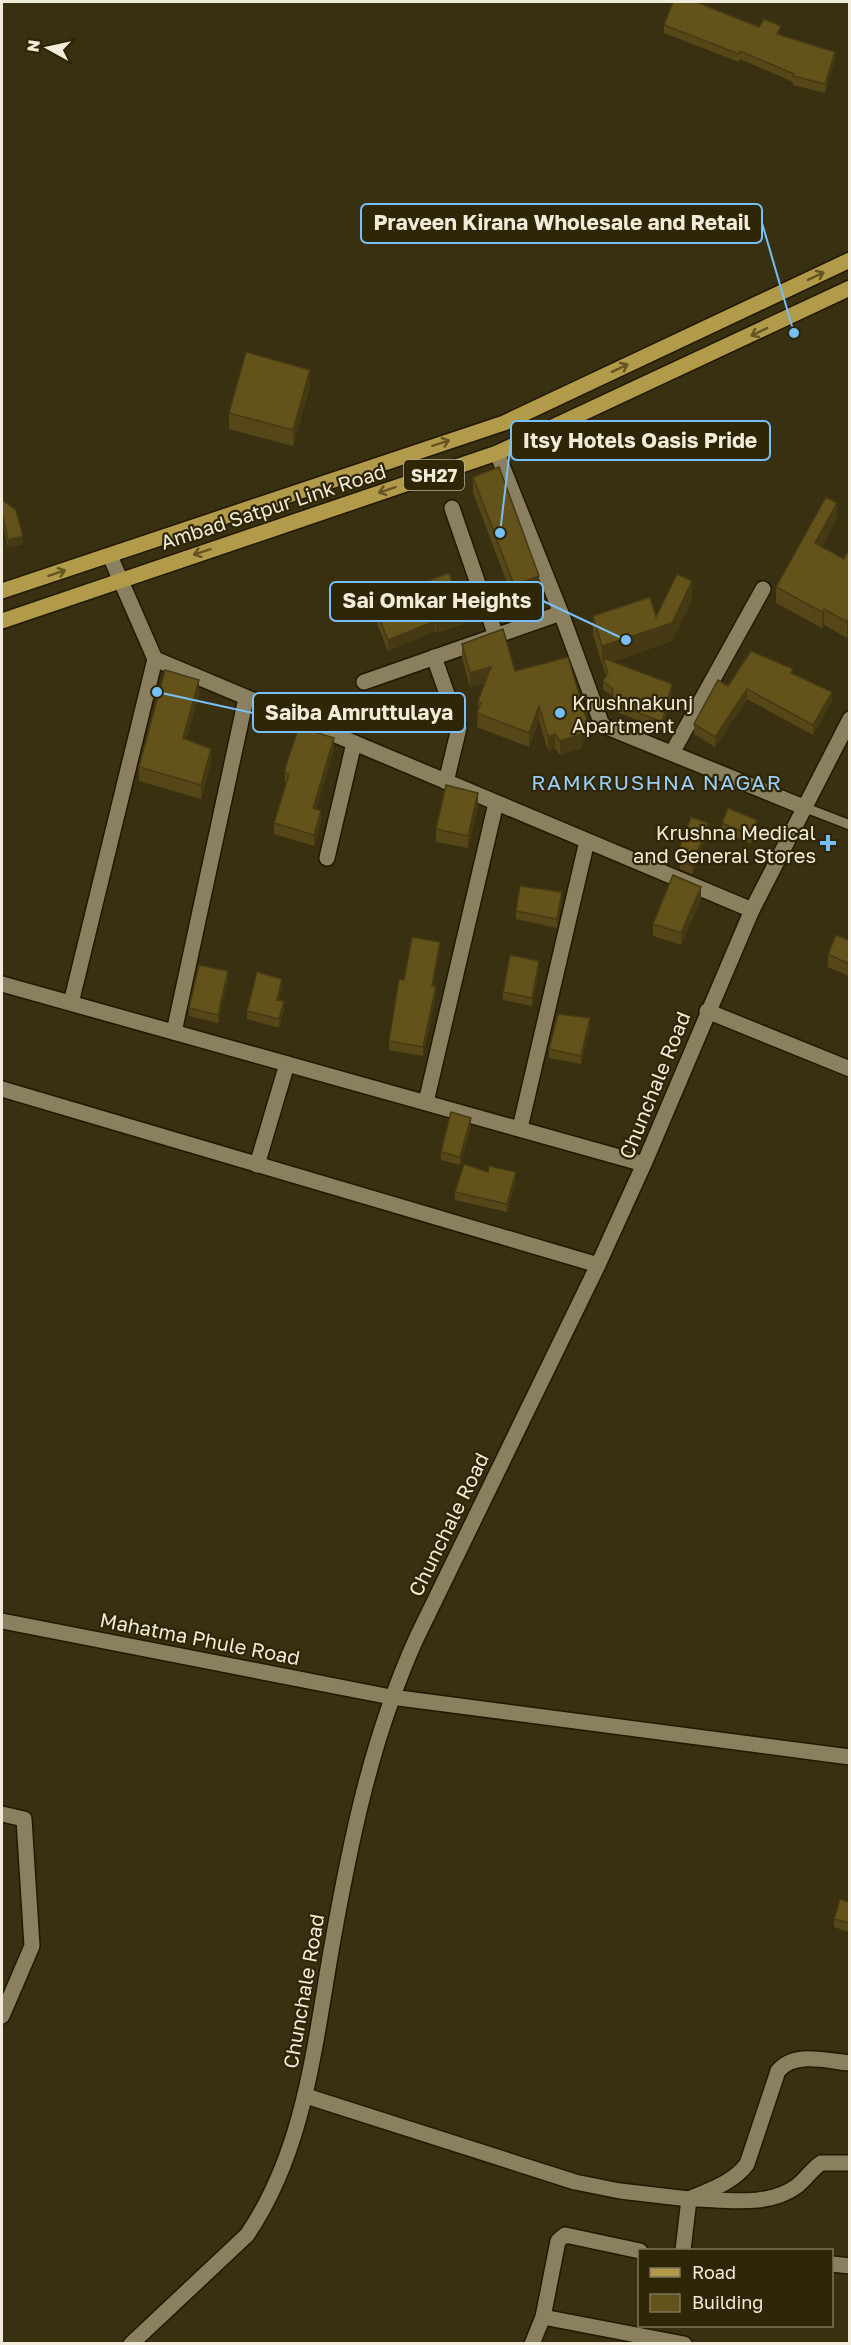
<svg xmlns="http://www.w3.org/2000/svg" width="851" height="2345" font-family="'Golos Text',sans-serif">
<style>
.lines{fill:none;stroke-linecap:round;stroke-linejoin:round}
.service-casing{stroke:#201800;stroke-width:12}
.minor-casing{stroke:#201800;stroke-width:18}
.tertiary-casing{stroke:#201800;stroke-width:18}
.primary-casing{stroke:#201800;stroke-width:18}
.service{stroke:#8a805f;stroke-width:9}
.minor{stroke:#8a805f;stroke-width:15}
.tertiary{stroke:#8a805f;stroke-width:15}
.primary{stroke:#b19a49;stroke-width:15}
.wall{fill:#554717}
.shaded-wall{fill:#453a13}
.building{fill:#63531b;stroke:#453a13;stroke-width:1.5}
.oneway{stroke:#635421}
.poi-dot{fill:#77c0f7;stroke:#2f2607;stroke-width:2}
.labels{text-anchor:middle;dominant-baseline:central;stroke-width:4.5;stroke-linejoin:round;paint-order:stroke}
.shield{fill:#2f2607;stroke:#b7b09b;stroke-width:1.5}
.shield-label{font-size:18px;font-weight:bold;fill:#f1ebda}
.street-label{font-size:20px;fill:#f1ebda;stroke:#2f2607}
.poi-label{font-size:20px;fill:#f1ebda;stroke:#2f2607;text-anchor:start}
.neighbourhood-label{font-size:21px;letter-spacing:1.5px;fill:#99cef7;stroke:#2f2607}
.leader{fill:none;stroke:#77c0f7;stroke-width:2}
.callout-dot{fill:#77c0f7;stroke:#2f2607;stroke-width:2}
.callout{fill:#2f2607;stroke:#77c0f7;stroke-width:2}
.callout-label{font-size:21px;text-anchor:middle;font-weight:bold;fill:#f1ebda}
</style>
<rect width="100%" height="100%" fill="#393012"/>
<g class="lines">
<g class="service-casing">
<polyline id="service" points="806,808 850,825"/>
</g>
<g class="minor-casing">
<g id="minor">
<polyline points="497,453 561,613 602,725 806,808"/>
<polyline points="452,508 496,636"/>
<polyline points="110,556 155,659 752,910"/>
<polyline points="434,657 459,728 446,782"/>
<polyline points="364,682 561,613"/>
<polyline points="672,753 763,589"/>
<polyline points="327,858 354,743"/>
<polyline points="2,984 644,1164"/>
<polyline points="71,1003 155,659"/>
<polyline points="707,1011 850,1069"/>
<polyline points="174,1032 246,698"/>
<polyline points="2,1089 598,1265"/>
<polyline points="426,1102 496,803"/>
<polyline points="520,1128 587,841"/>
<polyline points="257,1165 287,1064"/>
<polyline points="2,1621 391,1697 850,1757"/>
<polyline points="2,1814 24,1819 32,1946 2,2016"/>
<polyline points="306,2096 575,2182 620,2191 689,2199 683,2250"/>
<path d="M689,2199C709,2190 733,2183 747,2164L778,2071C794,2051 827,2061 850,2063"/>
<path d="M695,2199C728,2200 769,2207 797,2186C806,2179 812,2169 821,2163H850"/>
<polyline points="832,2264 850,2266"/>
<polyline points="543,2317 558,2241 565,2235 640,2251"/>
<polyline points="532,2344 543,2317 684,2344"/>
</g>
</g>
<g class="tertiary-casing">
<path id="tertiary" d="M131,2344L247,2235C304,2151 314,2049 331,1951C350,1843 371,1738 417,1637L598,1265L644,1164L752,910L850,719"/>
</g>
<g class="primary-casing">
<g id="primary">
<polyline points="2,591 504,423 850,260"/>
<polyline points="2,621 497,453 850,288"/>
</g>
</g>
<use href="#service" class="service"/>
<use href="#minor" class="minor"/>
<use href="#tertiary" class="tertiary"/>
<use href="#primary" class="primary"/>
</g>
<g class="wall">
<polygon points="664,25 759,27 781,34 781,35 835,60 825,93 793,85 793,82 740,59 739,62 664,33"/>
<polygon points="310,386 293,446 229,429 229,413"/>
<polygon points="473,477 539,592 514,601 473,493"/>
<polygon points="2,500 23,544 8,548 2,520"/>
<polygon points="837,519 822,547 844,559 849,549 847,638 824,625 822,628 776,603 776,587"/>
<polygon points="403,590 463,624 436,633 435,631 388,651 371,608 371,598"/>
<polygon points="692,600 672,641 612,662 672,692 662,730 612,710 612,696 603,689 603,681 606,676 593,635 593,616 656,617"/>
<polygon points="462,644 515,671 588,738 583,740 582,748 560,755 555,748 548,751 539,720 529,747 477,727 478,701 485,683 470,687 462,658"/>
<polygon points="793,675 832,701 813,735 747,699 715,747 694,734 694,724 728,686"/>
<polygon points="199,694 186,740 211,763 201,799 139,781 139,767"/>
<polygon points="334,749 316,809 321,822 314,846 274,834 274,823 286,784 285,784 285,773"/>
<polygon points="478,805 468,848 436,842 436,829"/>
<polygon points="722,823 757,828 751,844 722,831"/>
<polygon points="708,832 692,874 680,869 680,863 677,862 677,854"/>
<polygon points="701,899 681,945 653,936 653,924"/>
<polygon points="562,901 557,928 516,919 516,911"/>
<polygon points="849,940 849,976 828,967 828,954"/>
<polygon points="440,950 433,986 436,995 423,1056 389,1050 389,1041 404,980"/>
<polygon points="539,969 532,1006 503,1000 503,992"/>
<polygon points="228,980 218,1023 189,1016 189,1008"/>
<polygon points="282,987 279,1000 284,1010 279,1028 247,1019 247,1011"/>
<polygon points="590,1027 581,1064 549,1058 549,1049"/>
<polygon points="471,1127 460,1165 441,1160 441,1152"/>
<polygon points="516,1180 507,1212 455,1200 455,1192"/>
<polygon points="849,1902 849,1932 834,1927 834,1919"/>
</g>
<g class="shaded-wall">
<polygon points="835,52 835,60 825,93 825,84"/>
<polygon points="310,370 310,386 293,446 293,430"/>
<polygon points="837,503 837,519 815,559 815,543"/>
<polygon points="23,536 23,544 8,548 8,540"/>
<polygon points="539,576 539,592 514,601 514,585"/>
<polygon points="692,581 692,600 672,641 605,664 603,658 602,665 602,646 672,623"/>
<polygon points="824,609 824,625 822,628 822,612"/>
<polygon points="463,613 463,624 436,633 436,623"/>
<polygon points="849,618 849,634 847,638 847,622"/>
<polygon points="435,621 435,631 388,651 388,640"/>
<polygon points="491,667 491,681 470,687 470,673"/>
<polygon points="199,680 199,694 183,752 183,738"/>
<polygon points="672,684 672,692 662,730 662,722"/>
<polygon points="747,689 747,699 715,747 715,737"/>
<polygon points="832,692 832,701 813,735 813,725"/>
<polygon points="539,706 539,720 529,747 529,733"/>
<polygon points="588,724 588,738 583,740 582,748 560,755 560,741 583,726"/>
<polygon points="555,734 555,748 548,751 548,737"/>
<polygon points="334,738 334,749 313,819 313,808"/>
<polygon points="211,749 211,763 201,799 201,785"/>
<polygon points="478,793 478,805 468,848 468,836"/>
<polygon points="321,811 321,822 314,846 314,835"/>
<polygon points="757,820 757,828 751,844 751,835"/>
<polygon points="708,823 708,832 692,874 692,866"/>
<polygon points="701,887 701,899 681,945 681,933"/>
<polygon points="562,892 562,901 557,928 557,919"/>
<polygon points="440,942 440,950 432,994 432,986"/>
<polygon points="539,961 539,969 532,1006 532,998"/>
<polygon points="228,971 228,980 218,1023 218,1015"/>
<polygon points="282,979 282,987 277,1008 277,1000"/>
<polygon points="436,986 436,995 423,1056 423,1047"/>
<polygon points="284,1001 284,1010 279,1028 279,1019"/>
<polygon points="590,1018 590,1027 581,1064 581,1056"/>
<polygon points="471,1118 471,1127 460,1165 460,1157"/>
<polygon points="516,1172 516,1180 507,1212 507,1204"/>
</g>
<g class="building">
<polygon points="673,2 696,2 759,27 764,19 781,26 777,34 835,52 825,84 793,76 794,74 740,51 739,54 664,25"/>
<polygon points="246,352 310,370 293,430 229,413"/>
<polygon points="499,467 539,576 514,585 473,477"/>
<polygon points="826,497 837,503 815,543 844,559 849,549 849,618 847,622 824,609 822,612 776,587"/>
<polygon points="2,500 16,510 23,536 8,540 2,512"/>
<polygon points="449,573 463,613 436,623 435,621 388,640 371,598 401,585 403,590"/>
<polygon points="677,574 692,581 672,623 602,646 593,616 650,597 656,617"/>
<polygon points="503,629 515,671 568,657 588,724 583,726 582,734 560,741 555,734 548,737 539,706 529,733 477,713 481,703 478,701 491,667 470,673 462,644"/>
<polygon points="751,651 793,669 791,673 832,692 813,725 747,689 715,737 694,724 718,680 728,686"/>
<polygon points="603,658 672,684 662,722 612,702 613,689 603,681 608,673"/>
<polygon points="165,670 199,680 183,738 211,749 201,785 139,767"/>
<polygon points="299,727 334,738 313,808 321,811 314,835 274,823 289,774 285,773 286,765"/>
<polygon points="446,785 478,793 468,836 436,829"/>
<polygon points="728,808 757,820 751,835 722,823"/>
<polygon points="691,817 708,823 692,866 680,861 682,856 677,854"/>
<polygon points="673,875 701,887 681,933 653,924"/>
<polygon points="520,886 562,892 557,919 516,911"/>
<polygon points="836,935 849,940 849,964 828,954"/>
<polygon points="412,937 440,942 432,986 436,986 423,1047 389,1041 399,979 404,980"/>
<polygon points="510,955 539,961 532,998 503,992"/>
<polygon points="199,965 228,971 218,1015 189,1008"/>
<polygon points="257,972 282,979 277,1000 284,1001 279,1019 247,1011"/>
<polygon points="558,1014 590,1018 581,1056 549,1049"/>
<polygon points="451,1112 471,1118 460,1157 441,1152"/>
<polygon points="464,1164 488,1172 489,1166 516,1172 507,1204 455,1192"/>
<polygon points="840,1899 849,1902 849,1923 834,1919"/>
</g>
<defs><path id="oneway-shaft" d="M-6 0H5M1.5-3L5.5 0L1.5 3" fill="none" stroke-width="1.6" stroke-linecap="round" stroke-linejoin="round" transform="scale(1.5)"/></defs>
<g class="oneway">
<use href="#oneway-shaft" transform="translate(816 276) rotate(-26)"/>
<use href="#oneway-shaft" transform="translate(759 332) rotate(154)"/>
<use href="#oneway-shaft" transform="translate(620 368) rotate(-25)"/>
<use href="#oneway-shaft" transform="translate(441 443) rotate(-18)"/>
<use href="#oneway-shaft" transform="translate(387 490) rotate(162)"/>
<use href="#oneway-shaft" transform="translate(202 552) rotate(162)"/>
<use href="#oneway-shaft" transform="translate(57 573) rotate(-18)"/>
</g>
<g class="poi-dot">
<circle cx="560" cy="713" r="6"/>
<path d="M825 834h6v6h6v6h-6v6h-6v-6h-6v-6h6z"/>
</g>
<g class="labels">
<rect class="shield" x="404" y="460" width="60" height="30" rx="4.5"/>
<g class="shield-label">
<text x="434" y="475">SH27</text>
</g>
<g class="street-label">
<text transform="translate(273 506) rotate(-18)">Ambad Satpur Link Road</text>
<text transform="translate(654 1085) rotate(-68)">Chunchale Road</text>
<text transform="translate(448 1524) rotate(-64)">Chunchale Road</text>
<text transform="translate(200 1638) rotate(11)">Mahatma Phule Road</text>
<text transform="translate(303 1991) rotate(-80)">Chunchale Road</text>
</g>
<g class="poi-label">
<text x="572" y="702">Krushnakunj<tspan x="572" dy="23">Apartment</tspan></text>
<text x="816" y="832" text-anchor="end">Krushna Medical<tspan x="816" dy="23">and General Stores</tspan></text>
</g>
<g class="neighbourhood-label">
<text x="657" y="782">RAMKRUSHNA NAGAR</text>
</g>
</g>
<path class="leader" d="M794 333L762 223M500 533L511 441M626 640L543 601M157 692L253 713"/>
<g class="callout-dot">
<circle cx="794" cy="333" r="6"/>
<circle cx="500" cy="533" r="6"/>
<circle cx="626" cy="640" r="6"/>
<circle cx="157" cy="692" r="6"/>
</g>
<g class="callout">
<rect x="361" y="204" width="401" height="39" rx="6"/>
<rect x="511" y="421" width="259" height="39" rx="6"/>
<rect x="330" y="582" width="213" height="39" rx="6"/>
<rect x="253" y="693" width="212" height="39" rx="6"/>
</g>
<g class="callout-label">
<text x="562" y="230">Praveen Kirana Wholesale and Retail</text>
<text x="640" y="448">Itsy Hotels Oasis Pride</text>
<text x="437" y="608">Sai Omkar Heights</text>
<text x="359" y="720">Saiba Amruttulaya</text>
</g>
<rect width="851" height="2345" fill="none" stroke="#f1ebda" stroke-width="6"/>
<rect x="638" y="2249" width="195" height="78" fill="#2f2607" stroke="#7d755b" stroke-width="1.5"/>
<rect x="650" y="2268" width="30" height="9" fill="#b19a49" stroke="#7d755b" stroke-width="1.5"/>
<text x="692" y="2279" font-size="18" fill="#f1ebda">Road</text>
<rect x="650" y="2294" width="30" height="18" fill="#63531b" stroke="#7d755b" stroke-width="1.5"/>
<text x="692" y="2309" font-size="18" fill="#f1ebda">Building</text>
<g transform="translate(48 48) rotate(278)" stroke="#2f2607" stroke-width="4.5" paint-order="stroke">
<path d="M0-4.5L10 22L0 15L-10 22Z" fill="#f1ebda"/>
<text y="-9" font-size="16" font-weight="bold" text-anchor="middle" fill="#f1ebda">N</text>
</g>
</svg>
